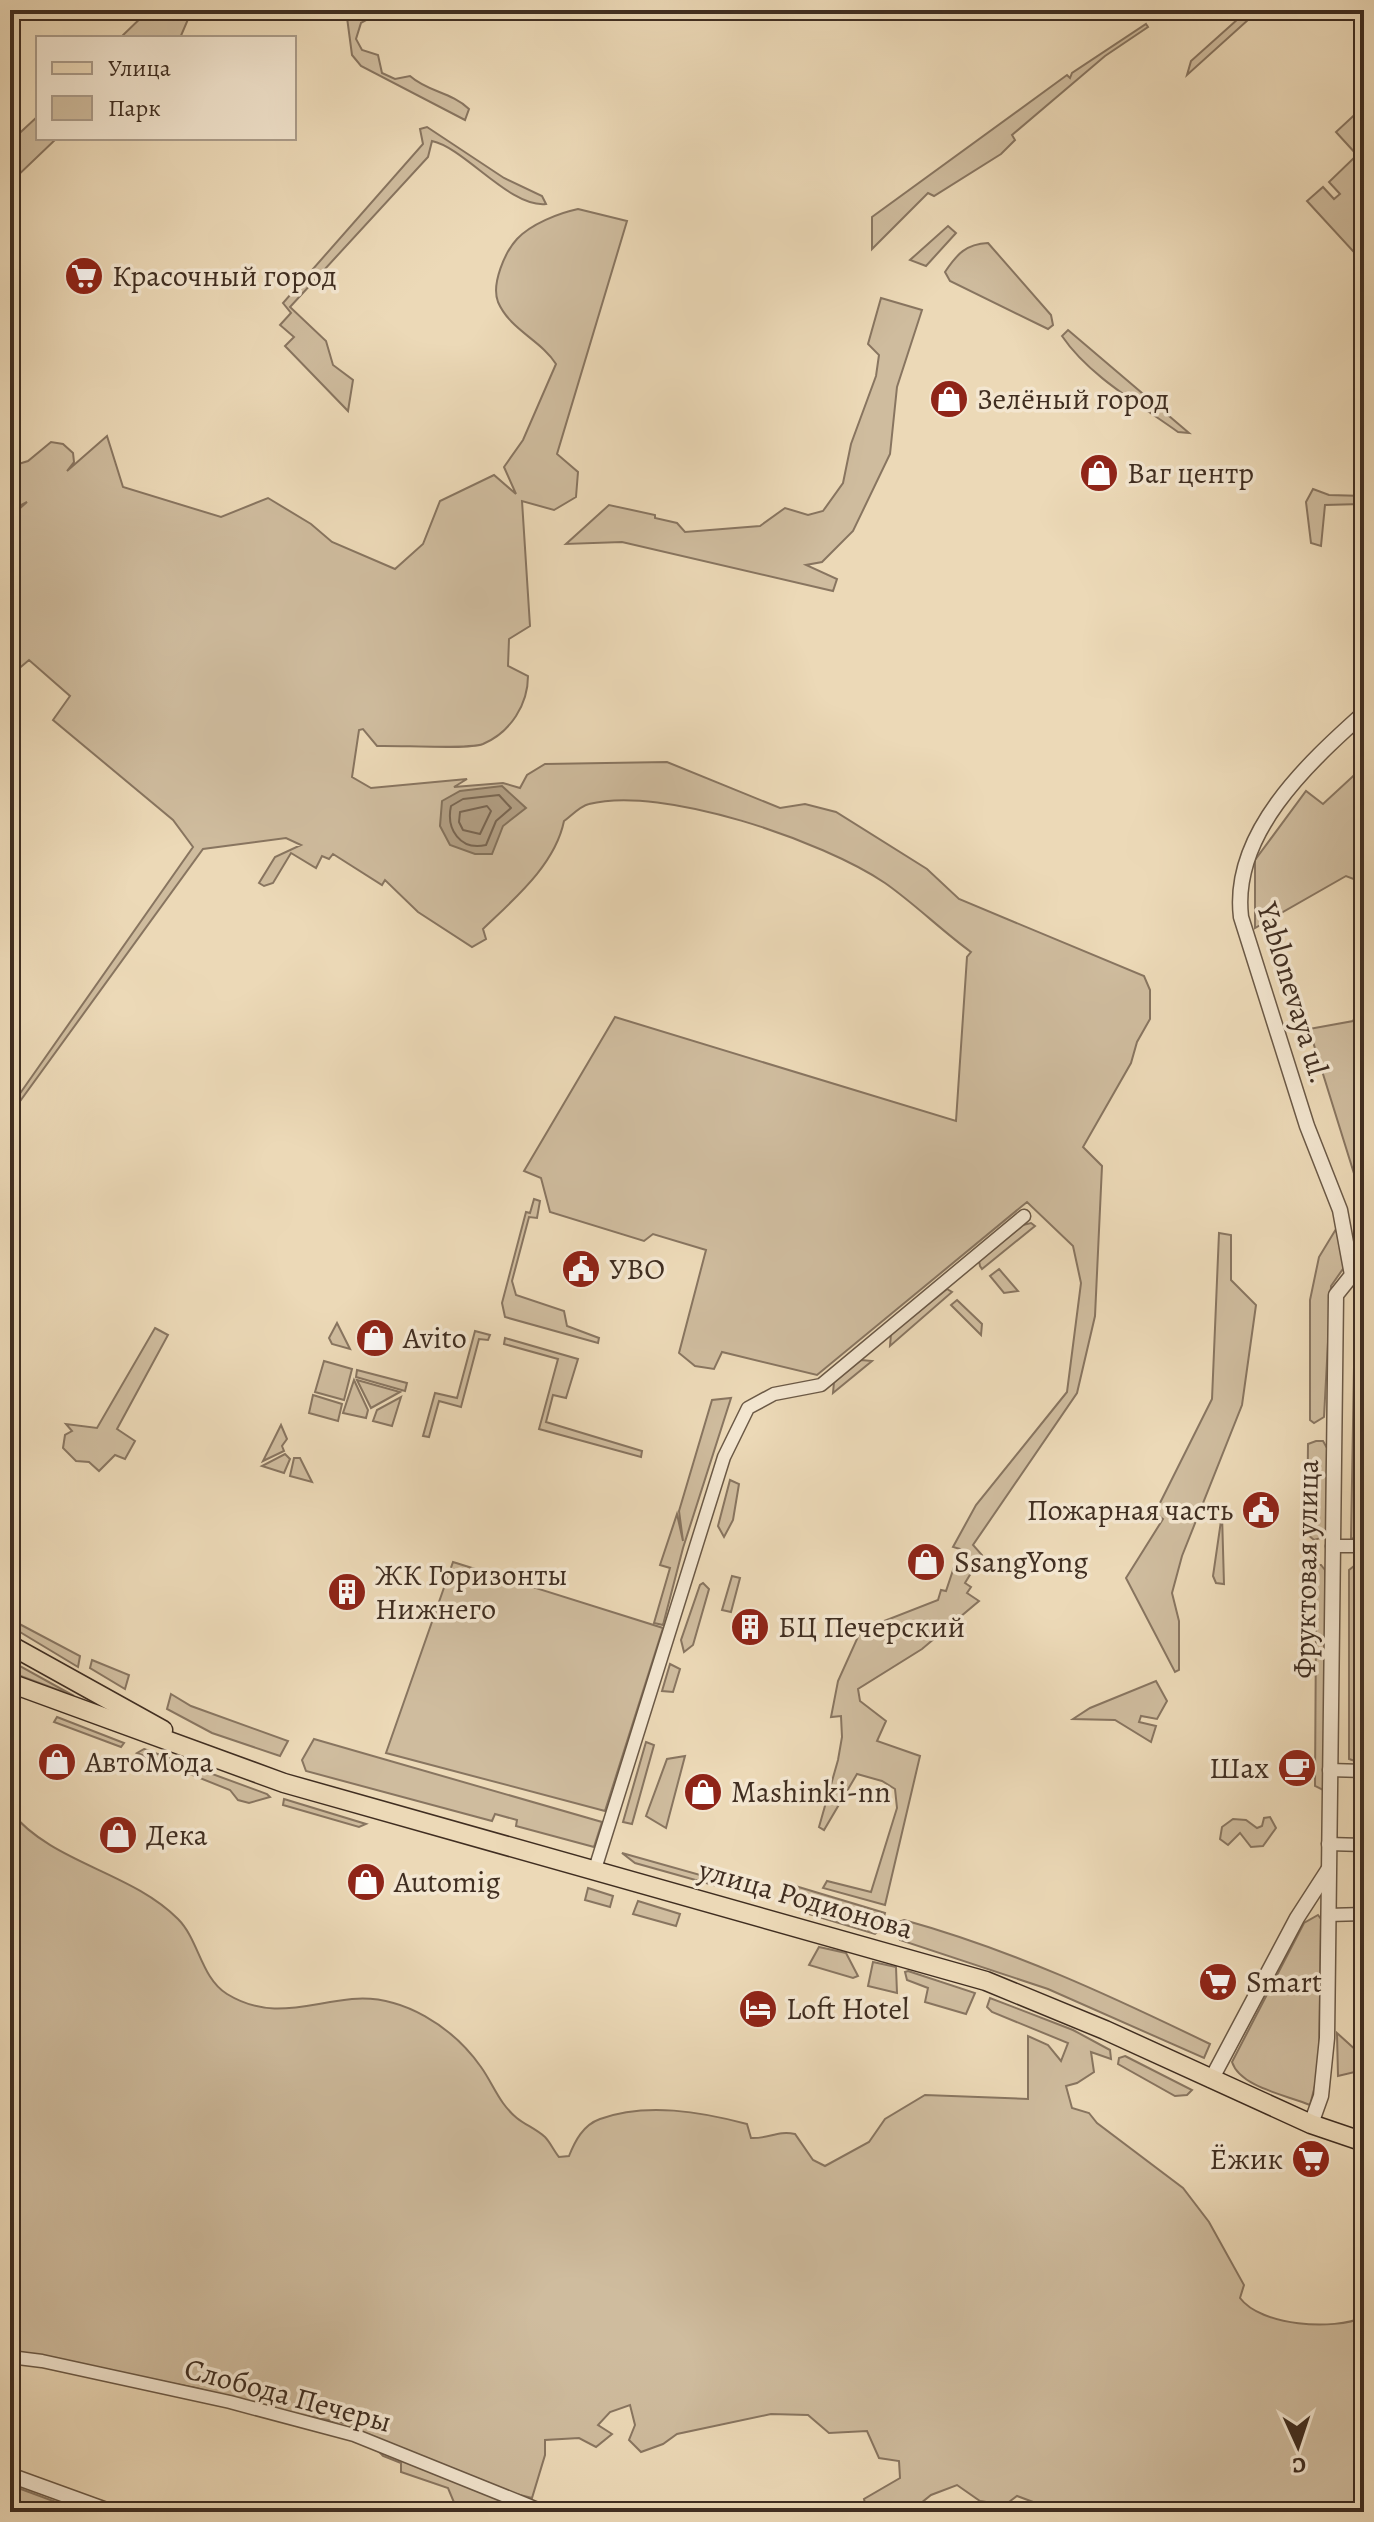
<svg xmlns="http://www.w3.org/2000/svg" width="1374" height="2522" font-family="Alegreya,serif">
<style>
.green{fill:#cfbc9e;stroke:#887560;stroke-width:2}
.water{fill:#b29f84;stroke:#84725c;stroke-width:2}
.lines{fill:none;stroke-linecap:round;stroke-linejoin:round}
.shore{stroke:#796652;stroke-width:2}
.minor-casing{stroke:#6b5946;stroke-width:15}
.tertiary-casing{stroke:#6b5946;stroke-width:17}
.primary-casing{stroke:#402e21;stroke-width:21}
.minor{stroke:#f3e6d0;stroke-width:12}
.tertiary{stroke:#f3e6d0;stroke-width:14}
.primary{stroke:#ecd9b7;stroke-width:18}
.labels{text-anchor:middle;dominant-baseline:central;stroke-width:7;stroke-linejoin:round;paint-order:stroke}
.poi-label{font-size:30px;fill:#402e21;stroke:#f3e6d0;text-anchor:start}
.street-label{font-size:30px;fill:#402e21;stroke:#f3e6d0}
</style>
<rect width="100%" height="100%" fill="#ecd9b7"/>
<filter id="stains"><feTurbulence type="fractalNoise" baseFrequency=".0025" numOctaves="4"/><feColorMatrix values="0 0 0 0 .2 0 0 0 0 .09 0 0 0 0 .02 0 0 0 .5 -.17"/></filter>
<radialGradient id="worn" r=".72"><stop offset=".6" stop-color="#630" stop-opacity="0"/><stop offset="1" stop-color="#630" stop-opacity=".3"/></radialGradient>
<g class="green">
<polygon points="149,10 192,10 180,38 120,38"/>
<path d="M346,10H364L368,19L361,23L356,39L362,50L378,55L382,73L395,79L410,76C428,92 451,92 469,109L465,120L361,66L352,55Z"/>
<polygon points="1248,10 1259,10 1187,75 1191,61"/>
<polygon points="1146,24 1148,27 1105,56 1012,135 1015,140 1001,154 934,196 928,193 872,249 872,217 1067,75 1070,78 1072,73"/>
<polygon points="1364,106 1364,263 1307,201 1323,187 1334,199 1340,194 1329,182 1357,155 1336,132"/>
<polygon points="38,116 38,138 57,138 10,183 10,142"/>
<path d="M427,127L504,178L542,196L546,204C510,208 465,148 432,141L428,157L290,307L326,341L333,365L353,380L348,411L285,346L294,337L280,325L291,313L283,303L423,144L420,129Z"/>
<path d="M578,209L627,221L557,454L578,472L576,497L554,510L522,501L530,626L509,639L508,666L528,676C528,704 511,732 483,744C467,750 398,745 377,746L363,729L359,730L352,777L371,788L467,779L454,787L503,783L520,788L527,775L545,764L667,762L780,808L805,804L836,812L927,869L959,899L1144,976L1150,990V1019L1137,1042L1131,1063L1083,1147L1102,1166L1095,1316L1077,1393L973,1545L982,1555L965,1583L971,1587L967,1593L979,1601L922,1649L858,1689L860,1701L886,1721L877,1741L920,1756L885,1905L823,1888L827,1881L871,1892L897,1808L895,1789L882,1781L857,1774L824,1830L819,1827L838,1760L842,1737L841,1716L831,1717L838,1681L861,1630L938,1600L941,1590L946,1591L960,1549L953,1547L976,1505L1067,1392L1081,1283L1073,1246L1027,1202L817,1375L722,1352L714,1369L695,1366L679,1353L706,1250L653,1234L644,1241L550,1212L541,1178L524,1171L615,1017L956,1121L967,957L971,952C942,931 915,904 885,883C823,841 662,785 589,804C580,806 571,816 564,821C555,865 514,899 483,929L486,939L472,947L418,912L385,880L382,885L333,854L329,859L322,856L316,868L291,853L273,883L264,886L259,883L275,857L301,845L286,838L203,849L18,1104L14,1102L193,847L173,820L53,720L70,696L29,660L10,676V517L27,502L10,511L12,466L28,461L51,442L63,444L73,453L74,462L67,471L107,436L123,487L221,517L268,498L311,524L332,542L395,569L423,544L440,501L494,475L516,494L504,467L523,440L556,364C541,340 510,330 498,302C491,284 505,252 517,239C531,224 559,213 578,209Z"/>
<polygon points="948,226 956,233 926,266 910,260"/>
<path d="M988,243L1051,315L1053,325L1048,329L950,281L945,272C957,254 966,244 988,243Z"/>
<polygon points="881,298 922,310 897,387 890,454 853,531 822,562 806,565 837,579 833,591 622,542 566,544 609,505 655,515 655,518 677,523 685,532 760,526 785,508 808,515 823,511 843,483 851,444 876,376 879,355 868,344"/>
<path d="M1068,330L1189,433L1178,432C1139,404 1089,376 1062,336Z"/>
<polygon points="1313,489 1329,495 1364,496 1361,504 1325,505 1321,546 1311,543 1306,502"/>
<polygon points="1364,766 1364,883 1346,876 1255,928 1255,860 1306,791 1323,804"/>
<polygon points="1364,1000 1364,1194 1361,1196 1309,1029 1353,1021"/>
<polygon points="534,1199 540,1201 537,1218 529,1217 512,1281 516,1295 564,1311 567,1326 599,1338 598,1343 505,1317 502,1303 526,1212 530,1213"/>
<polygon points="1031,1223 1035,1226 982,1269 980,1266 979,1261 1023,1225"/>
<polygon points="1336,1229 1345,1266 1331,1286 1324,1417 1314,1423 1310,1420 1310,1300 1319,1257"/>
<polygon points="1219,1233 1231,1235 1231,1280 1256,1305 1242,1405 1182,1556 1172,1593 1179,1621 1179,1670 1175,1672 1126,1578 1163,1519 1155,1513 1212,1399"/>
<polygon points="999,1269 1018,1291 1004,1293 990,1276"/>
<polygon points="947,1289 952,1292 890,1346 891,1334"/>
<polygon points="957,1300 982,1324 981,1335 951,1305"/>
<polygon points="1364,1303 1364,1534 1351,1539 1355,1310"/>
<polygon points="337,1323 350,1349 332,1344 329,1338"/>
<polygon points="155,1328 168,1335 117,1429 135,1441 125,1459 115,1455 99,1471 89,1462 76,1461 63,1448 65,1435 72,1431 66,1424 97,1428"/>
<polygon points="475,1331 490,1335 488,1340 479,1339 461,1407 439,1401 429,1437 423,1436 435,1393 457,1398"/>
<polygon points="505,1338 578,1359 566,1398 553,1395 546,1422 642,1451 641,1457 539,1429 558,1359 504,1344"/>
<polygon points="861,1360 872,1361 833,1393 834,1382"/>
<polygon points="324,1361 352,1369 344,1400 315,1392"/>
<polygon points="357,1370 407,1383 405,1391 356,1377"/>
<polygon points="354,1380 368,1410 366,1418 343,1413"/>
<polygon points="357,1380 400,1392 371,1408"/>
<polygon points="313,1395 342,1404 338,1421 309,1413"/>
<polygon points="401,1397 392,1426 373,1421 377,1410"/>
<polygon points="731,1398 683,1548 663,1625 654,1623 670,1568 660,1565 677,1514 683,1541 679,1511 712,1400"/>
<polygon points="281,1425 287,1439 282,1446 284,1451 263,1461"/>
<polygon points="1316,1441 1323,1441 1327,1448 1326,1532 1324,1537 1314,1540 1307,1534 1308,1444"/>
<polygon points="285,1454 290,1459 284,1473 262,1466"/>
<polygon points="294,1458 300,1458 312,1482 290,1476"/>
<polygon points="730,1480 739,1484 733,1520 724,1537 718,1526"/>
<polygon points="1222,1514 1224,1584 1216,1583 1213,1576"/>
<polygon points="1364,1558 1364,1764 1349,1759 1349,1570"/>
<polygon points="453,1562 663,1628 605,1811 386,1753"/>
<polygon points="1311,1565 1321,1565 1325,1570 1325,1791 1315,1786 1316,1624 1307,1580"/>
<polygon points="732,1576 740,1578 731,1612 722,1610"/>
<polygon points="703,1583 709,1589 693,1645 684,1652 681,1640 700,1585"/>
<polygon points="10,1619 80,1656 78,1667 10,1626"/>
<polygon points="10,1660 16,1664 74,1696 10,1672"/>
<polygon points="92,1660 129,1675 125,1689 90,1668"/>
<polygon points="670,1664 680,1669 673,1692 662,1691"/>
<polygon points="1156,1681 1167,1701 1157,1719 1141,1716 1139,1722 1156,1726 1151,1742 1115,1720 1073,1719 1090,1708"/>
<polygon points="171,1694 191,1706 288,1741 280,1756 212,1733 167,1709"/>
<polygon points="57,1717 124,1743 121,1747 54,1722"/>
<polygon points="314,1739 602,1822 594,1847 516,1826 517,1820 495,1814 492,1821 306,1771 302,1760"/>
<polygon points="646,1742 654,1745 632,1824 623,1822"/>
<polygon points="144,1749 267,1794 270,1797 249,1803 238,1800 230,1790 137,1753"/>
<polygon points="685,1756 666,1828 646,1816 667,1759"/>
<polygon points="284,1799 366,1824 359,1827 283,1805"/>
<path d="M10,1811C53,1864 130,1871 178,1919C199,1940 201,1978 227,1994C271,2021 308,2003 352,1999C402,1994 453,2027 481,2067C489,2078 495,2092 503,2103C518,2124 530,2124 545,2137C550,2142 554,2151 559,2157L569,2156C575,2141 583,2125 600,2119C646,2102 702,2112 747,2124L751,2138C768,2139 778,2130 795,2134L813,2160L825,2166L869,2142L885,2119L925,2095L1028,2099V2036L1048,2045L1061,2061L1068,2043L992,2012L987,2007L990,1998L1073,2030L1110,2050L1111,2059L1091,2052L1094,2072L1077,2083L1066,2086L1072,2108L1089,2113L1097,2123L1183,2188L1209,2222L1244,2285L1240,2298C1261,2326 1333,2331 1364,2317V2512H1060L1017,2496L1005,2505L980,2501L957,2485L931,2495L910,2512H867L864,2499L900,2478L899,2461L879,2458L867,2431L829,2433L808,2415L771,2414L677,2434L663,2444L641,2452L629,2440L635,2425L630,2405L610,2412L598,2425L612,2434L596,2447L579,2438L545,2440V2455L532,2498L512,2493L535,2512H458L448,2488L401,2472V2463L383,2456L354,2425L291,2413L196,2388L10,2352Z"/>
<polygon points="1270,1817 1276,1828 1263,1846 1251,1847 1240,1833 1228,1845 1220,1839 1222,1827 1233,1819 1246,1820 1257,1828 1262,1826 1264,1818"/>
<polygon points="622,1853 771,1895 763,1899 635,1863"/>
<polygon points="792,1885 885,1913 881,1929 875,1934 806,1913 788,1897"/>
<polygon points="588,1888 613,1896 610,1907 585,1900"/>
<polygon points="638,1901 680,1914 676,1926 633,1914"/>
<path d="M1318,1915L1321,1919L1319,2070L1310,2105C1286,2095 1240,2087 1232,2062L1304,1923Z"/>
<path d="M904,1920C1012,1950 1109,1995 1210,2044L1204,2058L1048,1989L900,1940L892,1924Z"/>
<polygon points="819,1947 846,1953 858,1976 853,1978 809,1965"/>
<polygon points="873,1962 896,1967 897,1993 868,1986"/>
<polygon points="908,1971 975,1993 966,2014 925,2002 928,1988 907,1980 905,1972"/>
<polygon points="1337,2033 1358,2052 1359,2071 1338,2076"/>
<polygon points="1125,2056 1192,2090 1187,2095 1175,2096 1118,2064 1119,2058"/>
<polygon points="10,2485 83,2512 10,2512"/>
</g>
<polygon class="water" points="502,786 526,808 503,826 492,854 475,854 450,845 440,826 442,801 460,791"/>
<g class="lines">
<g class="shore">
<path d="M499,795L511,808L496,821L486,845C460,851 446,829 451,806L463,799Z"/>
<polygon points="487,806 491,811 480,834 463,830 459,822 460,812"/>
</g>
<g class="minor-casing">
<g id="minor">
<polyline points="1352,1275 1364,1273"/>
<polyline points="1332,1546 1364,1546"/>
<polyline points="1329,1770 1364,1771"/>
<polyline points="1328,1844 1364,1845"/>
<polyline points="595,1869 724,1457 748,1408 774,1394 821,1385 1024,1216"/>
<polyline points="1328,1915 1364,1914"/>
<polyline points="10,2357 42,2361 230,2402 354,2435 545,2512"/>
</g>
</g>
<g class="tertiary-casing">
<g id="tertiary">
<polyline points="1211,2080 1297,1918 1328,1870"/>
<path d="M1311,2124L1321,2096L1327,2038L1336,1295L1352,1275L1340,1210L1307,1126L1241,917C1231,834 1307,764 1364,713"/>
<polyline points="10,2475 112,2512"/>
</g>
</g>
<g class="primary-casing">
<g id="primary">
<polyline points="10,1645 163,1730"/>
<polyline points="10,1683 284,1783 986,1981 1105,2030 1311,2124 1364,2142"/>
</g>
</g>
<use href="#minor" class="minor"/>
<use href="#tertiary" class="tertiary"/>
<use href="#primary" class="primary"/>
</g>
<defs>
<g id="supermarket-disc" transform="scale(2)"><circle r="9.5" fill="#8f2418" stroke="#f3e6d0"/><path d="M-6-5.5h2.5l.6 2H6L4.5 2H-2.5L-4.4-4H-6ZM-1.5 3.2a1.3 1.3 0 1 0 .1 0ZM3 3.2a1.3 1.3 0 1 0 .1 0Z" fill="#fff"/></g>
<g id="shop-disc" transform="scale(2)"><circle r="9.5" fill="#8f2418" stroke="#f3e6d0"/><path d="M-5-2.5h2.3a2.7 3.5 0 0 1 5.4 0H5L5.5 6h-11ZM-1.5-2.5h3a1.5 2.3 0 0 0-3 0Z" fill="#fff"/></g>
<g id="civic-disc" transform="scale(2)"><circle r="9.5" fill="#8f2418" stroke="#f3e6d0"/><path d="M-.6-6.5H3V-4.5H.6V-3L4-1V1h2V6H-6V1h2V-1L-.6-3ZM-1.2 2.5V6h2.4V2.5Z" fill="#fff"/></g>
<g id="building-disc" transform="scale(2)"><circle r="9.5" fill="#8f2418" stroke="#f3e6d0"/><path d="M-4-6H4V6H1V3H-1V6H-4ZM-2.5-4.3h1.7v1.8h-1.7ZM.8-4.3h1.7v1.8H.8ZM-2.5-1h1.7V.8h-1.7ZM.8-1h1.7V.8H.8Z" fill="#fff"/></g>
<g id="cafe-disc" transform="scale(2)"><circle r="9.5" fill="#8f2418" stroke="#f3e6d0"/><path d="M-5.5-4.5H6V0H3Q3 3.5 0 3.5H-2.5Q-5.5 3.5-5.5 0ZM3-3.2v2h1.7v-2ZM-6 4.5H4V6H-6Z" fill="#fff"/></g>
<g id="hotel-disc" transform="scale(2)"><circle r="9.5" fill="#8f2418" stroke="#f3e6d0"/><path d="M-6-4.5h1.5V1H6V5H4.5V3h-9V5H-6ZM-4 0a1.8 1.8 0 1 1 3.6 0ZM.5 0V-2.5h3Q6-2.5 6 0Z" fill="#fff"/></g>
</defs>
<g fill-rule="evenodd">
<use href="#supermarket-disc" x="84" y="276"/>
<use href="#shop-disc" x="949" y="399"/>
<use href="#shop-disc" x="1099" y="473"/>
<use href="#civic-disc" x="581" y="1269"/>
<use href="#shop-disc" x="375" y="1338"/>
<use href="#civic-disc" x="1261" y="1510"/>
<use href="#shop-disc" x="926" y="1562"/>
<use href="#building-disc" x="347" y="1592"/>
<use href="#building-disc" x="750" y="1627"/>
<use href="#shop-disc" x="57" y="1762"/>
<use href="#cafe-disc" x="1297" y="1768"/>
<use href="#shop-disc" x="703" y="1792"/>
<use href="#shop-disc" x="118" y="1835"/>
<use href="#shop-disc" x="366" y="1882"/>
<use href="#supermarket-disc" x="1218" y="1982"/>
<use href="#hotel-disc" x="758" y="2009"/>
<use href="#supermarket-disc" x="1311" y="2159"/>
</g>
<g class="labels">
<g class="poi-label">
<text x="112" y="276">Красочный город</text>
<text x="977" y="399">Зелёный город</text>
<text x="1127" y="473">Ваг центр</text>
<text x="609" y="1269">УВО</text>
<text x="403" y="1338">Avito</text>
<text x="1233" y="1510" text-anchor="end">Пожарная часть</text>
<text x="954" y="1562">SsangYong</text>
<text x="375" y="1575">ЖК Горизонты<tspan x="375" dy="34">Нижнего</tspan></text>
<text x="778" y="1627">БЦ Печерский</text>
<text x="85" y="1762">АвтоМода</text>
<text x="1269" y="1768" text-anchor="end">Шах</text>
<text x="731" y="1792">Mashinki-nn</text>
<text x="146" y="1835">Дека</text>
<text x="394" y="1882">Automig</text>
<text x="1246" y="1982">Smart</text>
<text x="786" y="2009">Loft Hotel</text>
<text x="1283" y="2159" text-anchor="end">Ёжик</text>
</g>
<g class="street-label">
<text transform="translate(1294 993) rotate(73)">Yablonevaya ul.</text>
<text transform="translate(1306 1569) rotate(-89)">Фруктовая улица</text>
<text transform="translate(806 1899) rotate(16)">улица Родионова</text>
<text transform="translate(288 2395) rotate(15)">Слобода Печеры</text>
</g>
</g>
<rect width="1374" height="2522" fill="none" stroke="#ecd9b7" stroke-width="40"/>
<rect x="12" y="12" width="1350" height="2498" fill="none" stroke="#402e21" stroke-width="4"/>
<rect x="20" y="20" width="1334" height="2482" fill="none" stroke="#402e21" stroke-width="2"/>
<rect x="36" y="36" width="260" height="104" fill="#f3e6d0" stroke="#ab9c8a" stroke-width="2"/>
<rect x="52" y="62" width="40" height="12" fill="#ecd9b7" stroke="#ab9c8a" stroke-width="2"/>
<text x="108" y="76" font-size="24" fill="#402e21">Улица</text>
<rect x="52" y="96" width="40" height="24" fill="#cfbc9e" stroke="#ab9c8a" stroke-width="2"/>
<text x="108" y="116" font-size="24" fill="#402e21">Парк</text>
<g transform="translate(1298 2446) rotate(177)" stroke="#f3e6d0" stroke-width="6" paint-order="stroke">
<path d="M0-6L14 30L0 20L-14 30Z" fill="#402e21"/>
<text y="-12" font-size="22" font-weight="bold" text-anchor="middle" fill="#402e21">С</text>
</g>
<rect width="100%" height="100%" filter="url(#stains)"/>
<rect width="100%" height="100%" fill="url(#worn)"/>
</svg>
